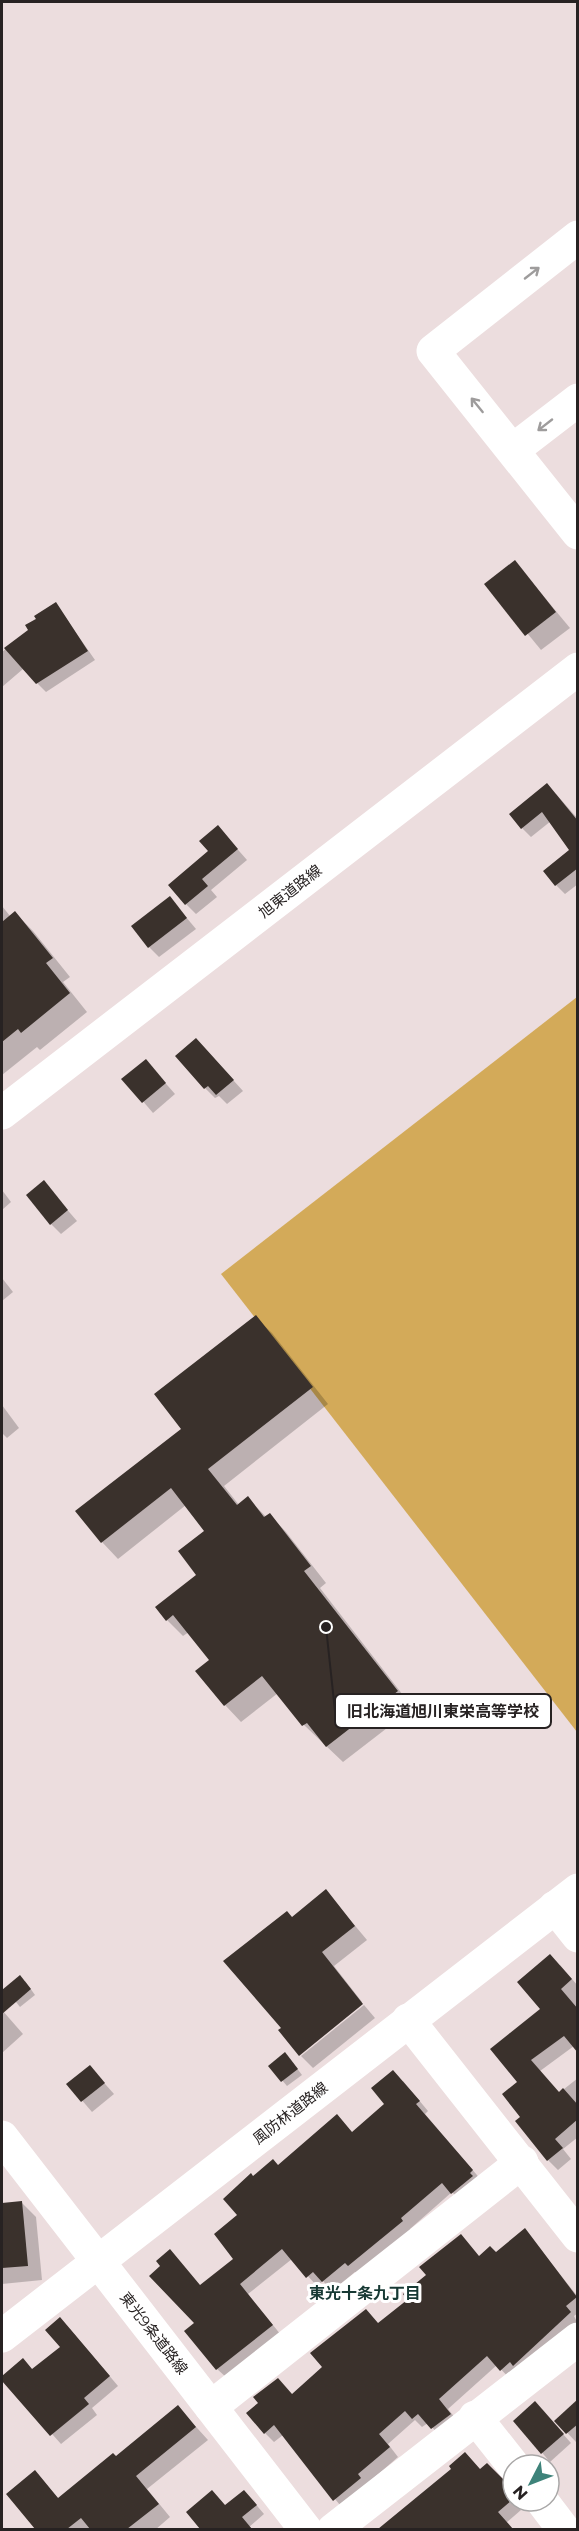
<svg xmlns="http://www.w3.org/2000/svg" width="579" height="2531" font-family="Montserrat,'Noto Sans JP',sans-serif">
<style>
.green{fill:#d3aa59}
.shadow{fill:#0003}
.building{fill:#3a312c}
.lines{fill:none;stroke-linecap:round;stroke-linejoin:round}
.minor{stroke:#fff;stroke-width:33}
.oneway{stroke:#9e9c9c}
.labels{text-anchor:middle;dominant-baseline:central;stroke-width:6;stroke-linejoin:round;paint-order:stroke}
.street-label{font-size:15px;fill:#272222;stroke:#fff}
.neighbourhood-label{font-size:16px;font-weight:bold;fill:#173934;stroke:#fff}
.leader{fill:none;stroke:#272222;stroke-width:2}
.callout-dot{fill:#272222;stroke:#fff;stroke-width:2}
.callout{fill:#fff;stroke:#272222;stroke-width:2}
.callout-label{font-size:16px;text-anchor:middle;font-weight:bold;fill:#272222}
</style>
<rect width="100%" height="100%" fill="#ecddde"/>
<polygon class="green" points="577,997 577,1732 221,1274"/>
<g class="shadow">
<polygon points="515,562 570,628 541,650 487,584"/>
<polygon points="56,604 95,660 46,692 23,669 2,687 2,652 30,630 27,625"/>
<polygon points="556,794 578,819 578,884 565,894 556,885 571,850 551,821 531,837 522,828"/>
<polygon points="218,827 247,860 211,890 217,897 196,914 186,904"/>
<polygon points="170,898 196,929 159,957 149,947"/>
<polygon points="2,906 10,916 15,913 33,931 70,977 63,982 87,1012 40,1050 37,1047 2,1075"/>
<polygon points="206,1050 243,1091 227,1104 219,1096 215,1098 205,1088"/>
<polygon points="146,1061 175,1094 153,1113 124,1079"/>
<polygon points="44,1183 77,1221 61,1234 51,1224"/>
<polygon points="2,1190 11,1202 2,1210"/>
<polygon points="2,1278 13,1292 2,1301"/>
<polygon points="255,1317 272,1333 328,1404 224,1486 239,1505 248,1498 267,1518 270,1515 286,1532 326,1583 320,1588 413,1708 343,1762 304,1725 278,1693 241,1722 225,1705 211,1660 189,1632 183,1636 167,1620 199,1575 206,1531 186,1505 118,1559 102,1542 183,1429"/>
<polygon points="2,1405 19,1428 7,1438 2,1433"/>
<polygon points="326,1891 367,1940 334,1966 362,2002 299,2054 293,1918"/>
<polygon points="560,1965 578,1986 578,2050 574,2046 540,2071 559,2093 578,2078 578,2137 563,2149 571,2159 558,2170 548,2160 522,2117 519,2082 542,2009"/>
<polygon points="25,1981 35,1995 20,2007 16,2002"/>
<polygon points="364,2005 375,2018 313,2068 301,2056"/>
<polygon points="2,2010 23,2034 2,2053"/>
<polygon points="290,2059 302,2075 287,2086 270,2066"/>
<polygon points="90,2067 114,2094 92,2112 68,2084"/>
<polygon points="403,2081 428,2111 425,2114 482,2181 462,2202 452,2192 410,2229 412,2231 358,2275 355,2272 332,2291 323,2281 317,2286 292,2259 248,2294 281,2335 227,2378 217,2369 196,2323 201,2287 235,2259 239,2215 253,2178 353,2133 386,2104"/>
<polygon points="21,2202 36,2217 42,2280 2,2284 2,2204"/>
<polygon points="525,2230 578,2297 578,2313 574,2316 578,2324 510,2379 497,2365 448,2409 460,2424 442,2438 428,2423 422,2427 415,2420 388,2444 398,2457 367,2484 344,2510 283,2435 274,2442 265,2433 293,2396 379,2325 480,2257 496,2254"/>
<polygon points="70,2329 118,2386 92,2408 97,2415 61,2444 2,2378 23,2360 33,2370 62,2347"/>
<polygon points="578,2401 578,2441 576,2442 556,2421"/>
<polygon points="178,2407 208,2440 147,2489 170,2517 155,2530 37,2530 8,2495 35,2472 59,2499 116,2458"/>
<polygon points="543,2412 571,2443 550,2462 515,2421"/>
<polygon points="487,2465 513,2491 513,2502 521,2510 506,2523 512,2530 379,2530 453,2469 481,2471"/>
<polygon points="252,2500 264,2514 249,2527 251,2530 202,2530 188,2513"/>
</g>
<g class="building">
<polygon points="515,560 556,612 525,636 484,584"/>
<polygon points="56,602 88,651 36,684 4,648 28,630 25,625 36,619 34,616"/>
<polygon points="547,783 578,821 578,868 555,886 543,871 569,850 542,812 521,829 509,814"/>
<polygon points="218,825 238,849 202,879 208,886 185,905 168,885 208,851 199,841"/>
<polygon points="170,896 187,918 148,948 131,926"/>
<polygon points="15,911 53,958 46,963 70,993 21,1033 18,1029 2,1042 2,922"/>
<polygon points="196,1038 234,1080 216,1095 208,1086 204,1089 175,1056"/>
<polygon points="146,1059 166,1083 142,1103 121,1079"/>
<polygon points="44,1180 68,1210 50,1225 26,1195"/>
<polygon points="256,1315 313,1387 208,1469 237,1505 248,1496 264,1517 270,1513 311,1566 304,1571 398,1691 326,1747 307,1723 302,1726 262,1676 224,1706 195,1671 209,1660 173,1615 166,1621 155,1607 196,1575 178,1551 204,1531 171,1488 101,1543 75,1511 181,1429 154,1394"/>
<polygon points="326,1889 355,1926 322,1952 363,2004 299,2056 278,2030 281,2028 223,1961 287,1911 292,1917"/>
<polygon points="550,1954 572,1979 561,1989 578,2009 578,2053 564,2036 531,2060 559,2092 563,2088 578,2105 578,2119 555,2139 563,2148 547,2161 515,2121 520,2117 502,2094 517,2082 490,2049 540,2009 517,1982"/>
<polygon points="20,1975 31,1989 2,2014 2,1990"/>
<polygon points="285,2052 298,2069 281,2082 268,2066"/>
<polygon points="90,2065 105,2083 81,2102 66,2084"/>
<polygon points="393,2070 420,2101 416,2104 473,2170 470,2173 473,2176 451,2194 442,2183 401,2218 403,2221 348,2266 345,2263 322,2282 313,2272 306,2278 282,2249 240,2284 273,2325 216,2370 184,2331 194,2323 149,2276 160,2266 156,2261 170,2249 200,2285 233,2259 214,2234 237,2215 223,2199 251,2173 253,2176 273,2159 278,2165 337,2114 352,2132 384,2104 371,2088"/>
<polygon points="22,2201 28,2266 2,2268 2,2203"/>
<polygon points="525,2228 577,2297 566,2306 571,2312 513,2366 510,2362 500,2371 487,2356 439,2399 451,2414 431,2429 418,2414 412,2419 405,2411 379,2434 390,2447 358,2474 361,2478 333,2501 274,2425 264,2434 246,2413 258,2403 253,2397 278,2378 292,2394 322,2367 310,2353 366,2309 378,2323 407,2300 403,2294 426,2275 419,2267 461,2234 479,2256 490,2246 496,2252"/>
<polygon points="60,2317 110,2376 84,2398 89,2404 50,2436 2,2381 2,2376 23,2358 32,2369 60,2347 45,2330"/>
<polygon points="578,2399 578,2424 566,2434 554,2421"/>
<polygon points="535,2401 564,2434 541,2454 513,2421"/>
<polygon points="178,2405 196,2427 136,2476 159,2504 127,2529 90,2529 81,2518 67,2529 35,2529 6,2494 35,2470 58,2498 113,2453 116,2456"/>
<polygon points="465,2452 480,2469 487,2463 511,2487 505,2492 512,2500 498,2512 513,2529 378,2529 451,2469 449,2466"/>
<polygon points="212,2490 225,2505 244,2490 257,2505 242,2517 252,2529 200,2529 186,2512"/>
</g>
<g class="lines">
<g class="minor">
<polyline points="578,237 433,351 578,533"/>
<polyline points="513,450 578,400"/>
<polyline points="2,1113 578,669"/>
<polyline points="555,1907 578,1936"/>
<polyline points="408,2020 578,2236"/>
<polyline points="2,2137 306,2530"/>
<polyline points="2,2336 578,1890"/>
<polyline points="211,2407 522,2162"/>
<polyline points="475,2417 513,2465"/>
<polyline points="542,2501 564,2530"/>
<polyline points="333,2530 578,2339"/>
</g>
</g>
<defs><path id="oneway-shaft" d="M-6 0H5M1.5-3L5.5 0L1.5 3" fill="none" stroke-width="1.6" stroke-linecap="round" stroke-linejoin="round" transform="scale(1.5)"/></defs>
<g class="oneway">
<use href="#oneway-shaft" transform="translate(532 273) rotate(-38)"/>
<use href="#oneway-shaft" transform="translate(477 405) rotate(-129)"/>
<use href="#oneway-shaft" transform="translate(545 425) rotate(142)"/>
</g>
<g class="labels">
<g class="street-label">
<text transform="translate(290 891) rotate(-38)">旭東道路線</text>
<text transform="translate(290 2113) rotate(-38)">風防林道路線</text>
<text transform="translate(154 2333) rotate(52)">東光9条道路線</text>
</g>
<g class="neighbourhood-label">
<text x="365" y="2293">東光十条九丁目</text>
</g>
</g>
<path class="leader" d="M326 1627L335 1711"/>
<circle class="callout-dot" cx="326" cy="1627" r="6"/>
<rect class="callout" x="335" y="1694" width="216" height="34" rx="6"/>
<g class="callout-label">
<text x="443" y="1717">旧北海道旭川東栄高等学校</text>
</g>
<rect width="579" height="2531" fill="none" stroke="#272222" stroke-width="6"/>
<g transform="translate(531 2483) rotate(228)"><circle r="28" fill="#ffffff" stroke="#a9a7a7" stroke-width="1.5"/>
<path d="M0-4.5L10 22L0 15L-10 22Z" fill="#3e837a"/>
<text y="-9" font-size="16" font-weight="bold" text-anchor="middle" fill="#272222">N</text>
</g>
</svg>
